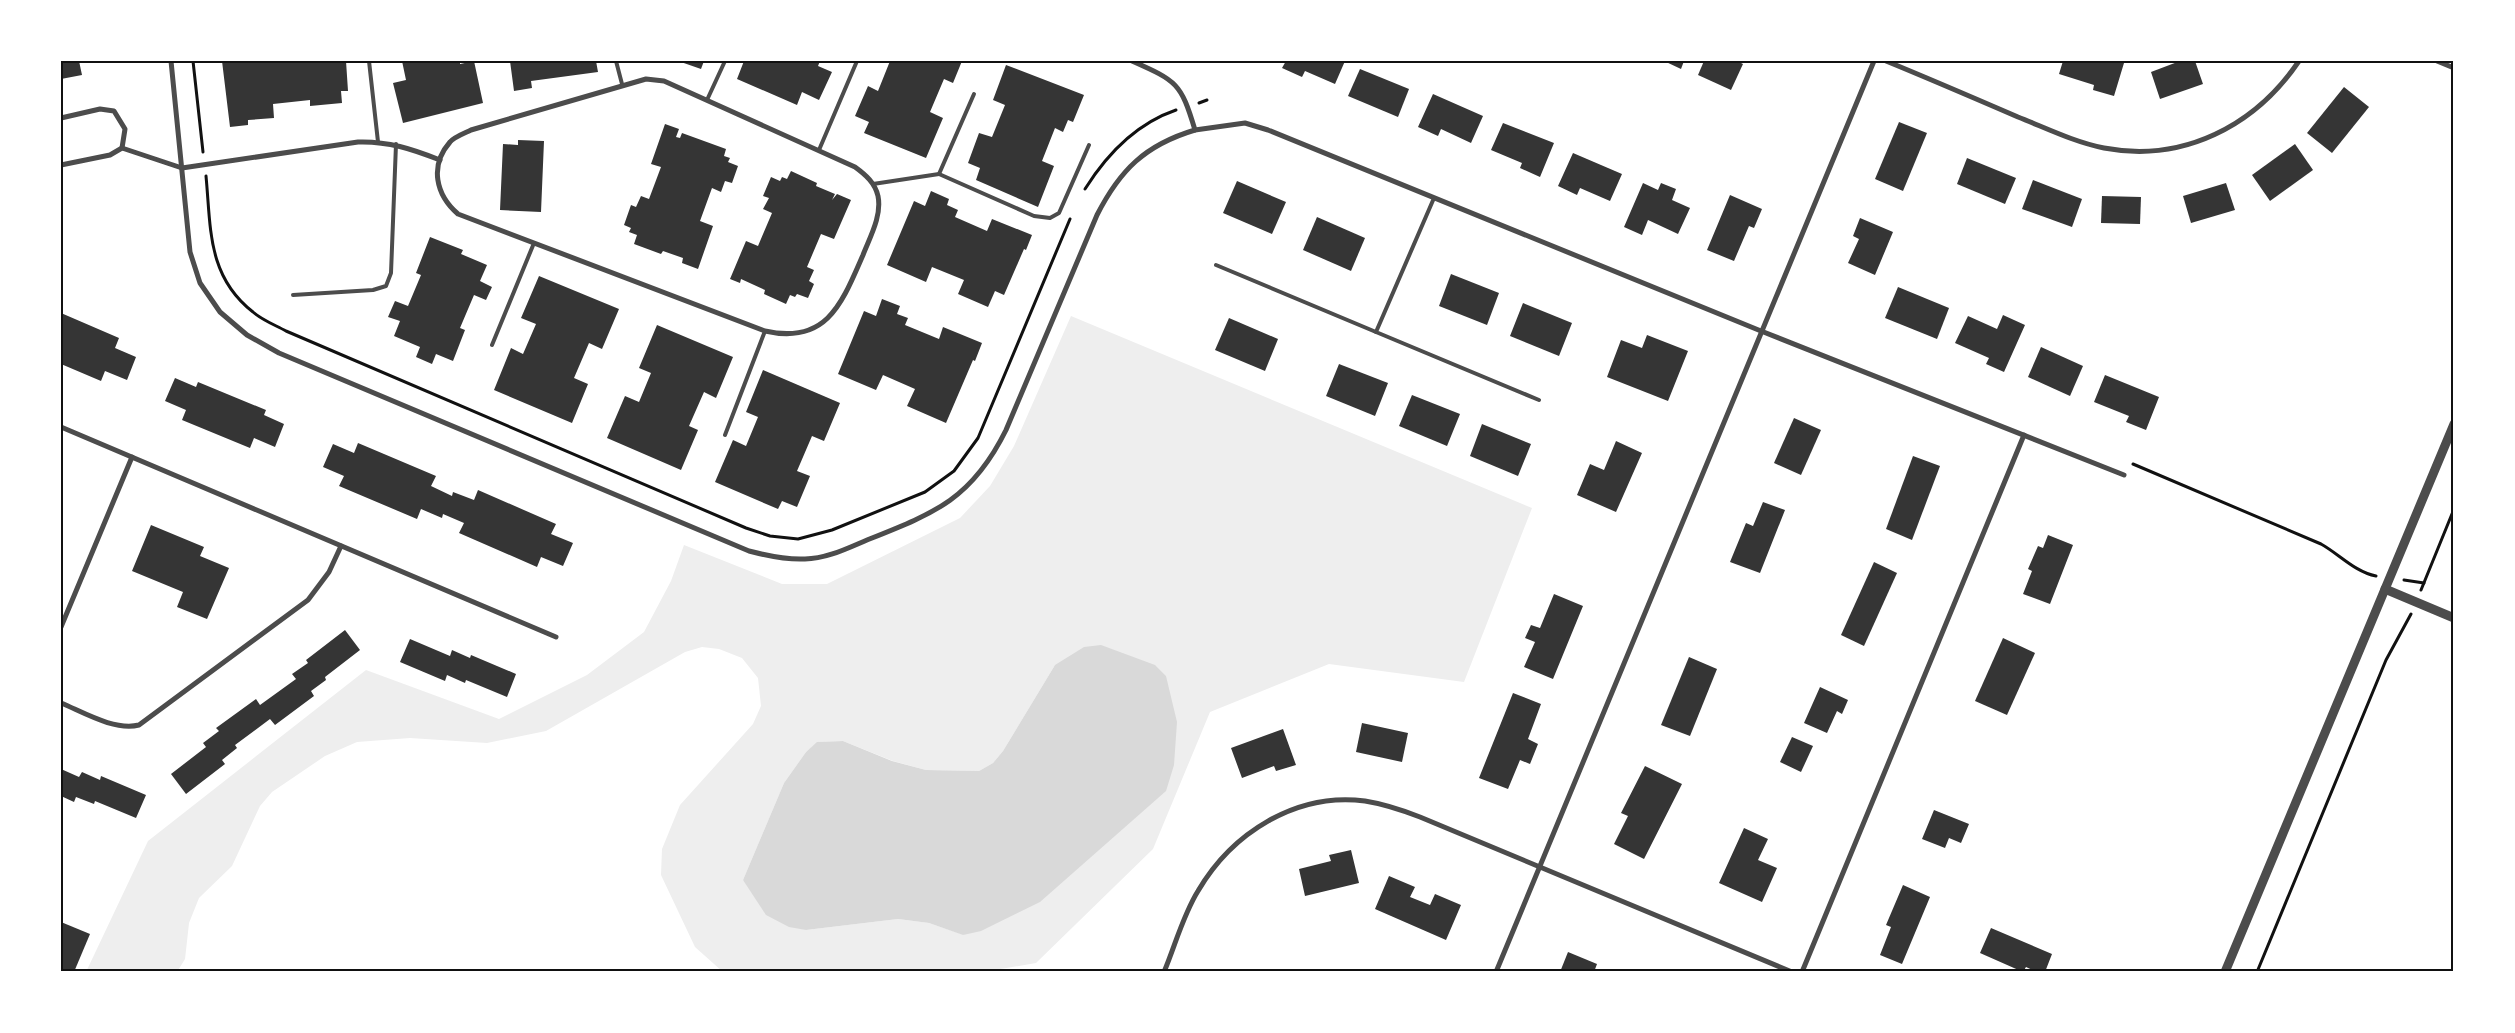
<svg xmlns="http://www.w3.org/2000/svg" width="2515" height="1033" font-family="'Roboto Condensed',sans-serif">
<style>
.green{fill:#eee;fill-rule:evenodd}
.water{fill:#d9d9d9}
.building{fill:#353535}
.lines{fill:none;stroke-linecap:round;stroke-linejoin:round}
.path{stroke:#111;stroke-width:3}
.service{stroke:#4c4c4c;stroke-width:4}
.minor{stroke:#4c4c4c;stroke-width:5}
.tertiary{stroke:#4c4c4c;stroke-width:9}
.neatline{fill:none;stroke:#111;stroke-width:2}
</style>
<rect width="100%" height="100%" fill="#fff"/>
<path class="green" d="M1071,316L1532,508L1464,682L1329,664L1210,712L1153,849L1036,963L983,972H723L695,947L661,875L662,849L680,805L753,724L761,706L758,678L742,658L719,649L702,647L685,652L546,731L487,743L410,738L357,742L325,756L272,792L260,806L232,866L199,898L189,923L185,959L177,972H86L148,841L366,670L499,719L587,675L644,632L671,581L684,545L782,584H827L960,518L990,486L1014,446ZM1055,665L964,935L929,923L898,919L806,930L743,880L784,783L806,752L818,742L843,741L893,761L926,770L979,771L993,763L1003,751Z"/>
<polygon class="water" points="1101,645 1155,665 1166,676 1177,722 1174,765 1166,791 1040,902 981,931 963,935 929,923 898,919 806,930 789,927 766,915 743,880 784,783 806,752 817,742 843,741 892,761 926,770 979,771 993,763 1003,751 1055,665 1084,647"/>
<g class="building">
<polygon points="61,61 79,61 82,75 61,79"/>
<polygon points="222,61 346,61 348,91 341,91 342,103 310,106 310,100 273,104 274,118 248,120 248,125 230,127"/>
<polygon points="402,61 460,61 460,64 474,61 483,103 403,123 393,83 406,80"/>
<polygon points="510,61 596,61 598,72 531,81 532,88 514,91"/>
<polygon points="678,61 704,61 701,69"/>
<polygon points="744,61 820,61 818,66 832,72 819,100 802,92 797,105 737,79"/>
<polygon points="890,61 962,61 953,83 944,79 930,112 943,118 926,158 864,133 869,122 855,116 868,86 878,91"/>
<polygon points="1286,61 1345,61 1335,84 1305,71 1302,77 1282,68"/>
<polygon points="1664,61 1684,61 1681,69"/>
<polygon points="1704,61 1737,61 1743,64 1731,90 1698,75"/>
<polygon points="2063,61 2124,63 2114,96 2093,90 2094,85 2059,74"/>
<polygon points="2180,61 2195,61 2203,84 2160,99 2151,72"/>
<polygon points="1006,65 1084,95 1073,122 1068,120 1063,132 1055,128 1042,161 1054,166 1038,207 976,180 980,168 968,163 979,133 992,137 1005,105 993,100"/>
<polygon points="1360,69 1409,89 1398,117 1348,96"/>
<polygon points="2344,87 2369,107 2332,153 2307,133"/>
<polygon points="1433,94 1483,116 1471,143 1441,129 1438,136 1418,127"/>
<polygon points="1899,122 1927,133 1903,191 1875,179"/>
<polygon points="1503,123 1554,143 1540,177 1520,168 1522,163 1491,150"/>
<polygon points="665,124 679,129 676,137 680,138 682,133 726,149 724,156 730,158 728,162 738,166 732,183 725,181 721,192 712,188 700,221 713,226 698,269 682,263 683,258 663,251 661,254 634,244 637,235 629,232 631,228 624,225 631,205 636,207 641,196 649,199 661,167 651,164"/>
<polygon points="518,140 544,141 541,212 500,210 503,144 518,145"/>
<polygon points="2295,144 2313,170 2270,201 2252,175"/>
<polygon points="1573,153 1622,174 1610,201 1580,188 1577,195 1558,186"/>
<polygon points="1967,158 2016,178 2005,204 1957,184"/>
<polygon points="791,171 817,183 816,186 835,194 832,200 837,194 851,200 834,239 821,234 807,267 814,270 809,281 814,284 808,298 797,294 795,297 790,295 786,304 764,294 765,290 741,279 740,283 730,279 746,241 758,246 772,213 763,209 769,198 763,196 771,177 780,181 782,177 787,179"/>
<polygon points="2033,180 2082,199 2072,227 2022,209"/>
<polygon points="1237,181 1286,202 1272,234 1223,213"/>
<polygon points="1643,183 1658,190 1661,183 1676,189 1672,200 1690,208 1678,234 1648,220 1642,235 1624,227"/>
<polygon points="2226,183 2235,210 2191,223 2183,196"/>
<polygon points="931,191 949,199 947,205 958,210 955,217 987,231 992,219 1032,235 1026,250 1024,249 1004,295 995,291 988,307 958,294 964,280 932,267 926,282 887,265 914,201 925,206"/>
<polygon points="1730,195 1762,209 1754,228 1749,226 1734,261 1707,250"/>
<polygon points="2102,196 2141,197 2140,224 2101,223"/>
<polygon points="1317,217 1365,238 1351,271 1303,250"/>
<polygon points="1860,218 1893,232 1875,275 1848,263 1859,239 1853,236"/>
<polygon points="430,237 463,250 461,254 487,265 480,281 492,287 486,300 474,295 460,328 465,330 453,361 436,354 432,364 416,357 420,347 394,336 400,321 388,317 395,301 408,306 421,275 416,273"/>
<polygon points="1451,274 1499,293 1487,325 1439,306"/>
<polygon points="539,276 619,309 602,349 589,343 574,378 588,384 572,423 494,390 511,348 523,354 536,324 521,318"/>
<polygon points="1898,287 1949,308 1937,339 1885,318"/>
<polygon points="882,299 900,306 897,314 908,318 905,325 939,339 943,327 982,343 975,361 973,360 946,423 907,406 915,389 883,375 876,390 838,374 864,311 876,316"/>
<polygon points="1523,303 1572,323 1559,356 1510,336"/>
<polygon points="61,313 119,338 115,348 136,357 127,380 105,371 101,381 61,364"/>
<polygon points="2003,315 2025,325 2004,372 1986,364 1989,358 1955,343 1968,316 1997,329"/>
<polygon points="1229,318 1278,339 1265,371 1215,350"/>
<polygon points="657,325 733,357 716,398 704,392 689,426 698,430 681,470 607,438 625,396 639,402 651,373 639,368"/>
<polygon points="1647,335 1688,351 1668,401 1607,377 1621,340 1642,348"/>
<polygon points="2041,347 2083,366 2070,396 2028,377"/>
<polygon points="1339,364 1388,383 1375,416 1326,396"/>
<polygon points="763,370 840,403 824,441 812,436 797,471 810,476 797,507 782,501 778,509 715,482 733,440 746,446 758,417 746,412"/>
<polygon points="2105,375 2159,397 2146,430 2126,422 2129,416 2094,402"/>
<polygon points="175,378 196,387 198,382 266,410 264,415 284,424 275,447 254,438 250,448 182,420 186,410 165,401"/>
<polygon points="1412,395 1460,414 1447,446 1399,426"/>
<polygon points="1794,418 1821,430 1801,475 1774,463"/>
<polygon points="1482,424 1531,444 1518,476 1470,456"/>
<polygon points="1616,441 1642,453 1616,512 1577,495 1590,464 1604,470"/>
<polygon points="358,443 436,476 431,486 452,496 453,492 474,500 478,490 556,524 551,534 573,543 563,566 541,557 537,567 459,533 464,523 443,514 442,518 421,509 417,519 339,486 344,476 323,467 333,444 354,453"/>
<polygon points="1913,456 1940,466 1912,540 1886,529"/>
<polygon points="1763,502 1785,510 1760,573 1730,562 1746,523 1753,526"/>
<polygon points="151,525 204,547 200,556 229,568 207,619 177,607 183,592 132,571"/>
<polygon points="2048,535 2073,545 2050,604 2023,594 2032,571 2028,569 2038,546 2043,548"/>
<polygon points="1874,562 1897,573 1864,646 1841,635"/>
<polygon points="1554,594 1583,606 1553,679 1524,667 1535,642 1525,638 1531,625 1540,628"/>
<polygon points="345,630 360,650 325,677 326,680 311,691 314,696 275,725 270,719 235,745 237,748 222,760 225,764 186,794 171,774 206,747 203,743 219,731 216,728 256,699 260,705 296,679 292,674 308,663 306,660"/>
<polygon points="2003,638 2035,653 2007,715 1975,701"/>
<polygon points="410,639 450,656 452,650 470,658 471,655 516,674 507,697 466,680 465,683 447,675 445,681 400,662"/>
<polygon points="1689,657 1717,669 1690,736 1661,725"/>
<polygon points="1820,687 1848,700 1842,714 1837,711 1827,733 1804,723"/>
<polygon points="1513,693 1541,704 1528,739 1538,744 1530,764 1520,760 1508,789 1479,778"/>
<polygon points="1362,723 1408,733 1402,762 1356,752"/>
<polygon points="1283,729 1296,765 1276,771 1274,766 1242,778 1231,748"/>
<polygon points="1792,737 1813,746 1801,772 1780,762"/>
<polygon points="1645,766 1682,784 1644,859 1614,844 1628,816 1621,813"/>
<polygon points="61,769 79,777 82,772 100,780 101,776 146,795 136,818 95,801 94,804 76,797 74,802 61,796"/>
<polygon points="1934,810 1969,824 1961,843 1949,838 1945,848 1922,839"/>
<polygon points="1744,828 1768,839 1758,860 1777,868 1762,902 1719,883"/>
<polygon points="1351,850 1359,883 1305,896 1299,869 1331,861 1329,855"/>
<polygon points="1389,876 1415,887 1410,897 1430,905 1435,894 1461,905 1446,940 1375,909"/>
<polygon points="1903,885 1930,897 1902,964 1880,955 1891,927 1886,925"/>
<polygon points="61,922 90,934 74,972 61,972"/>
<polygon points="1991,928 2052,954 2045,972 2037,972 2026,967 2023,972 1980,953"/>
<polygon points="1568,952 1597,964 1594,972 1560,972"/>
</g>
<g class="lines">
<g class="path">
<polyline points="193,61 203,152"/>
<polyline points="1199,103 1207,100"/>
<path d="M206,176C211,228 207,276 253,312C262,320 275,325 286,331L746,528L770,536L798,539L832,530L925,492L954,471L978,438L1070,219"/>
<path d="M1085,189C1107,154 1135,124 1176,110"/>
<path d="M2133,464L2321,544C2339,554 2355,572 2376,576"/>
<polyline points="2404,580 2424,583"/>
<polyline points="2421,590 2454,509"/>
<polyline points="2257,972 2386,660 2411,614"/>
</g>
<g class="service">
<polyline points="369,61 378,142"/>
<polyline points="616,61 622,84"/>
<polyline points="707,100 725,61"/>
<polyline points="819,150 857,61"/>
<polyline points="939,174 1034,216 1050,218 1059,213 1089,145"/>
<polyline points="873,184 939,174 974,94"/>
<polyline points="1434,198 1376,332 1539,400"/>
<polyline points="1216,265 1376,332"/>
<polyline points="293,295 373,290 386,286 391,273 396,144"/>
<polyline points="492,345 534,243"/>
<polyline points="725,435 765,331"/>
</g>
<g class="minor">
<path d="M171,61L190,252L200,283L220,312L247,335L279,353L749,551C768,556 786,560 805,559C826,559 848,548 867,540C935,513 972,499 1006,430L1097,215C1120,170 1145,145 1195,130"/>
<path d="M1132,61C1177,81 1181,83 1195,130L1245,123L1268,130L1761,331L2124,475"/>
<path d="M1886,61C1930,79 1974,98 2018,117C2046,128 2074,142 2104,148C2183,163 2255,126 2299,61"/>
<polyline points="2437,61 2454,68"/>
<path d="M646,79L664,81L855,167C866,175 875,183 878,196C882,216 870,237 863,255C842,303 827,345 765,331L458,214C436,195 429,166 450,142C454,137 465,133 471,130Z"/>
<polyline points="61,118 100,109 114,111 125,129 122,148"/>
<path d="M61,165L110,155L122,148L182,168L358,142C388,141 412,149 440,160"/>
<polyline points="61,427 556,637"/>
<polyline points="61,627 132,457"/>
<path d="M61,703C83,712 114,731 139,725L308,600L329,572L341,546"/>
<path d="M1164,972C1175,946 1183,915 1198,891C1232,833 1296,792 1365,801C1384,804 1402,810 1420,817L1792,972"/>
<polyline points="1496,972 1874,61"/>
<polyline points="1802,972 2024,435"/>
</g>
<g class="tertiary">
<polyline points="2385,589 2454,618"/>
<polyline points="2225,972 2454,424"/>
</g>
</g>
<rect width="2515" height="1033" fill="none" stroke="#ffffff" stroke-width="125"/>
<rect x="62" y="62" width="2390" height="908" class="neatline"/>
</svg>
